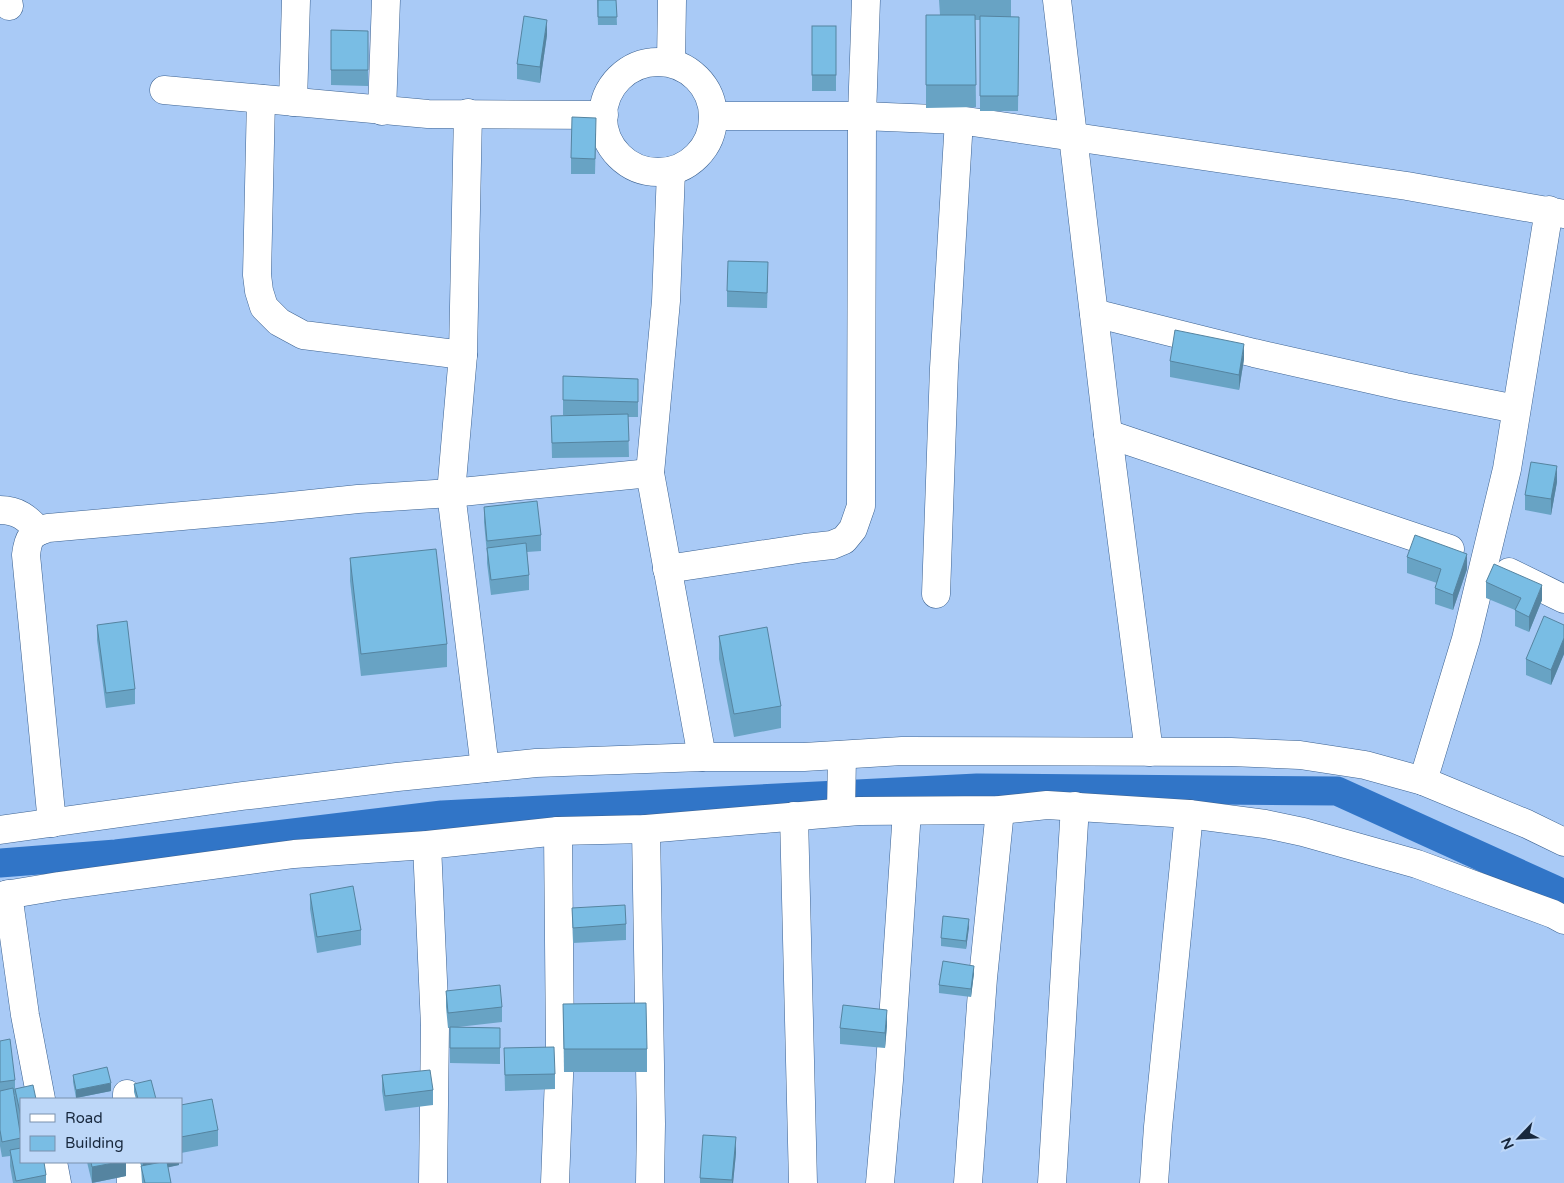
<svg xmlns="http://www.w3.org/2000/svg" width="1564" height="1183" font-family="'Varela Round',sans-serif">
<style>
.lines{fill:none;stroke-linecap:round;stroke-linejoin:round}
.canal{stroke:#3175c7;stroke-width:29}
.minor-casing{stroke:#3c6291;stroke-width:29}
.minor{stroke:#fff;stroke-width:28}
.wall{fill:#68a3c4}
.shaded-wall{fill:#5584a0}
.building{fill:#79bde4;stroke:#5584a0}
</style>
<rect width="100%" height="100%" fill="#a9caf6"/>
<g class="lines">
<polyline class="canal" points="0,863 116,854 442,815 977,788 1337,791 1564,894"/>
<g class="minor-casing">
<g id="minor">
<polyline points="8,0 9,6"/>
<polyline points="1057,0 1108,434 1149,752"/>
<circle cx="658" cy="117" r="55"/>
<polyline points="671,62 672,0"/>
<polyline points="164,90 428,114 604,115"/>
<polyline points="261,99 257,275 259,291 264,307 279,322 303,335 463,355"/>
<polyline points="293,102 296,0"/>
<polyline points="382,111 386,0"/>
<polyline points="468,113 463,355 451,493 485,768"/>
<polyline points="714,116 862,116 959,120 1407,186 1564,214"/>
<polyline points="671,171 666,301 650,473 702,757"/>
<polyline points="1094,313 1254,353 1405,387 1516,409"/>
<polyline points="1108,434 1450,549"/>
<path d="M0,510C18,510 27,518 39,531"/>
<polyline points="667,569 805,548 832,545 844,540 853,529 861,506 862,116 866,0"/>
<polyline points="1509,572 1564,599"/>
<polyline points="936,594 944,368 959,120"/>
<polyline points="1423,781 1466,639 1507,469 1549,210"/>
<polyline points="841,812 842,755"/>
<polyline points="794,816 803,1183"/>
<path d="M52,823L26,555C28,538 31,533 48,528L272,508L358,499L451,493L650,473"/>
<polyline points="646,829 651,1124 650,1183"/>
<polyline points="0,830 242,796 397,777 536,763 702,757 804,757 902,751 1231,752 1300,755 1365,765 1423,781 1527,824 1564,842"/>
<polyline points="427,845 435,1026 433,1183"/>
<polyline points="8,894 25,1015 41,1099"/>
<polyline points="0,896 59,886 294,854 427,845 558,831 646,829 859,811 1000,810 1047,805 1189,814 1265,824 1303,832 1417,864 1553,914 1564,920"/>
<polyline points="127,1094 127,1099"/>
<polyline points="53,1162 57,1183"/>
<polyline points="130,1162 131,1183"/>
<polyline points="555,1183 560,1050 558,831"/>
<polyline points="880,1183 889,1080 907,811"/>
<polyline points="968,1183 983,978 1000,810"/>
<polyline points="1052,1183 1075,806"/>
<polyline points="1154,1183 1158,1127 1189,814"/>
</g>
</g>
<use href="#minor" class="minor"/>
</g>
<g class="wall">
<polygon points="597,0 616,0 617,25 598,25"/>
<polygon points="939,0 1011,0 1011,17 1019,17 1018,111 980,111 980,20 975,20 976,107 926,108 926,15 940,15"/>
<rect x="812" y="26" width="24" height="65"/>
<polygon points="331,30 368,31 368,86 331,85"/>
<polygon points="547,35 540,83 517,79 517,64"/>
<polygon points="596,133 595,174 571,174 571,158"/>
<polygon points="768,277 767,308 727,307 727,291"/>
<polygon points="1244,359 1239,390 1170,377 1170,361"/>
<polygon points="563,376 638,379 638,417 628,417 629,457 552,458 551,416 570,416 563,415"/>
<polygon points="1557,482 1551,515 1525,510 1525,495"/>
<polygon points="484,507 541,535 541,551 527,552 529,575 529,590 491,595 487,563 487,554 484,522"/>
<polygon points="1407,557 1467,569 1453,610 1435,604 1435,588 1437,583 1407,573"/>
<polygon points="350,558 447,644 447,667 361,676 350,581"/>
<polygon points="1486,582 1542,600 1529,632 1515,626 1515,610 1486,598"/>
<polygon points="97,625 135,689 135,704 106,708 97,640"/>
<polygon points="1564,625 1564,654 1551,685 1526,675 1526,659"/>
<polygon points="719,636 781,706 781,728 734,737 719,659"/>
<polygon points="310,894 361,930 361,945 317,953 310,909"/>
<polygon points="572,908 626,924 626,940 573,943"/>
<polygon points="969,927 966,949 941,946 941,938"/>
<polygon points="974,973 971,997 939,993 939,985"/>
<polygon points="446,991 502,1007 502,1022 458,1027 500,1028 500,1064 450,1063 450,1028 448,1028 446,1007"/>
<polygon points="563,1004 647,1049 647,1072 564,1072"/>
<polygon points="887,1025 885,1048 840,1044 840,1028"/>
<polygon points="0,1041 15,1080 15,1095 14,1095 15,1101 15,1089 21,1099 21,1133 19,1121 21,1135 21,1162 46,1175 46,1183 13,1183 10,1166 10,1156 2,1157 0,1146"/>
<polygon points="504,1048 555,1074 555,1089 505,1091"/>
<polygon points="73,1075 111,1091 76,1098 73,1082"/>
<polygon points="382,1075 433,1090 433,1105 385,1111 382,1091"/>
<polygon points="134,1084 156,1099 136,1099 134,1092"/>
<polygon points="181,1105 218,1130 218,1146 181,1153"/>
<polygon points="736,1153 733,1183 700,1183 700,1178"/>
<polygon points="87,1162 126,1162 126,1176 92,1183"/>
<polygon points="140,1162 179,1162 179,1165 168,1167 171,1183 142,1183 141,1166"/>
</g>
<g class="shaded-wall">
<polygon points="547,20 547,35 540,83 540,67"/>
<polygon points="1244,344 1244,359 1239,390 1239,375"/>
<polygon points="1557,466 1557,482 1551,515 1551,499"/>
<polygon points="1467,554 1467,569 1453,610 1453,595"/>
<polygon points="1542,585 1542,600 1529,632 1529,617"/>
<polygon points="1564,638 1564,654 1551,685 1551,670"/>
<polygon points="969,919 969,927 966,949 966,941"/>
<polygon points="974,966 974,973 971,997 971,989"/>
<polygon points="887,1010 887,1025 885,1048 885,1033"/>
<polygon points="111,1083 111,1091 76,1098 76,1090"/>
<polygon points="736,1137 736,1153 733,1183 732,1183"/>
<polygon points="119,1162 126,1162 126,1176 92,1183 92,1167"/>
<polygon points="143,1162 179,1162 179,1165 143,1173"/>
</g>
<g class="building">
<polygon points="598,0 616,0 617,17 598,17"/>
<polygon points="926,15 975,15 976,85 926,85"/>
<polygon points="524,16 547,20 540,67 517,64"/>
<polygon points="980,16 1019,17 1018,96 980,96"/>
<rect x="812" y="26" width="24" height="49"/>
<polygon points="331,30 368,31 368,70 331,70"/>
<polygon points="572,117 596,118 595,159 571,158"/>
<polygon points="728,261 768,262 767,293 727,291"/>
<polygon points="1175,330 1244,344 1239,375 1170,361"/>
<polygon points="563,376 638,379 638,402 563,400"/>
<polygon points="628,414 629,441 552,443 551,416"/>
<polygon points="1531,462 1557,466 1551,499 1525,495"/>
<polygon points="537,501 541,535 487,541 484,507"/>
<polygon points="1415,535 1467,554 1453,595 1435,588 1441,569 1407,557"/>
<polygon points="526,543 529,575 491,580 487,548"/>
<polygon points="436,549 447,644 361,654 350,558"/>
<polygon points="1494,564 1542,585 1529,617 1515,610 1521,598 1486,582"/>
<polygon points="1544,616 1564,625 1564,638 1551,670 1526,659"/>
<polygon points="127,621 135,689 106,693 97,625"/>
<polygon points="767,627 781,706 734,714 719,636"/>
<polygon points="353,886 361,930 317,937 310,894"/>
<polygon points="625,905 626,924 573,928 572,908"/>
<polygon points="943,916 969,919 966,941 941,938"/>
<polygon points="943,961 974,966 971,989 939,985"/>
<polygon points="500,985 502,1007 448,1013 446,991"/>
<polygon points="646,1003 647,1049 564,1049 563,1004"/>
<polygon points="843,1005 887,1010 885,1033 840,1028"/>
<polygon points="450,1027 500,1028 500,1048 450,1048"/>
<polygon points="10,1039 15,1080 0,1082 0,1041"/>
<polygon points="554,1047 555,1074 505,1075 504,1048"/>
<polygon points="107,1067 111,1083 76,1090 73,1075"/>
<polygon points="430,1070 433,1090 385,1096 382,1075"/>
<polygon points="151,1080 156,1099 138,1099 134,1084"/>
<polygon points="33,1085 36,1099 21,1099 21,1117 15,1089"/>
<polygon points="13,1088 21,1138 2,1142 0,1130 0,1091"/>
<polygon points="212,1099 218,1130 181,1137 181,1105"/>
<polygon points="703,1135 736,1137 732,1180 700,1178"/>
<polygon points="21,1148 21,1162 44,1162 46,1175 16,1181 10,1150"/>
<polygon points="91,1162 119,1162 92,1167"/>
<polygon points="162,1162 167,1162 171,1183 145,1183 141,1166"/>
</g>
<rect x="20" y="1098" width="162" height="65" fill="#bdd7f8" stroke="#7b91ad"/>
<rect x="30" y="1114" width="25" height="8" fill="#ffffff" stroke="#7b91ad"/>
<text x="65" y="1123" font-size="15" fill="#18283d">Road</text>
<rect x="30" y="1136" width="25" height="15" fill="#79bde4" stroke="#7b91ad"/>
<text x="65" y="1148" font-size="15" fill="#18283d">Building</text>
<g transform="translate(1519 1138) rotate(245)" stroke="#bdd7f8" stroke-width="4" paint-order="stroke">
<path d="M0-4L9 19L0 12L-9 19Z" fill="#18283d"/>
<text y="-8" font-size="14" font-weight="bold" text-anchor="middle" fill="#18283d">N</text>
</g>
</svg>
